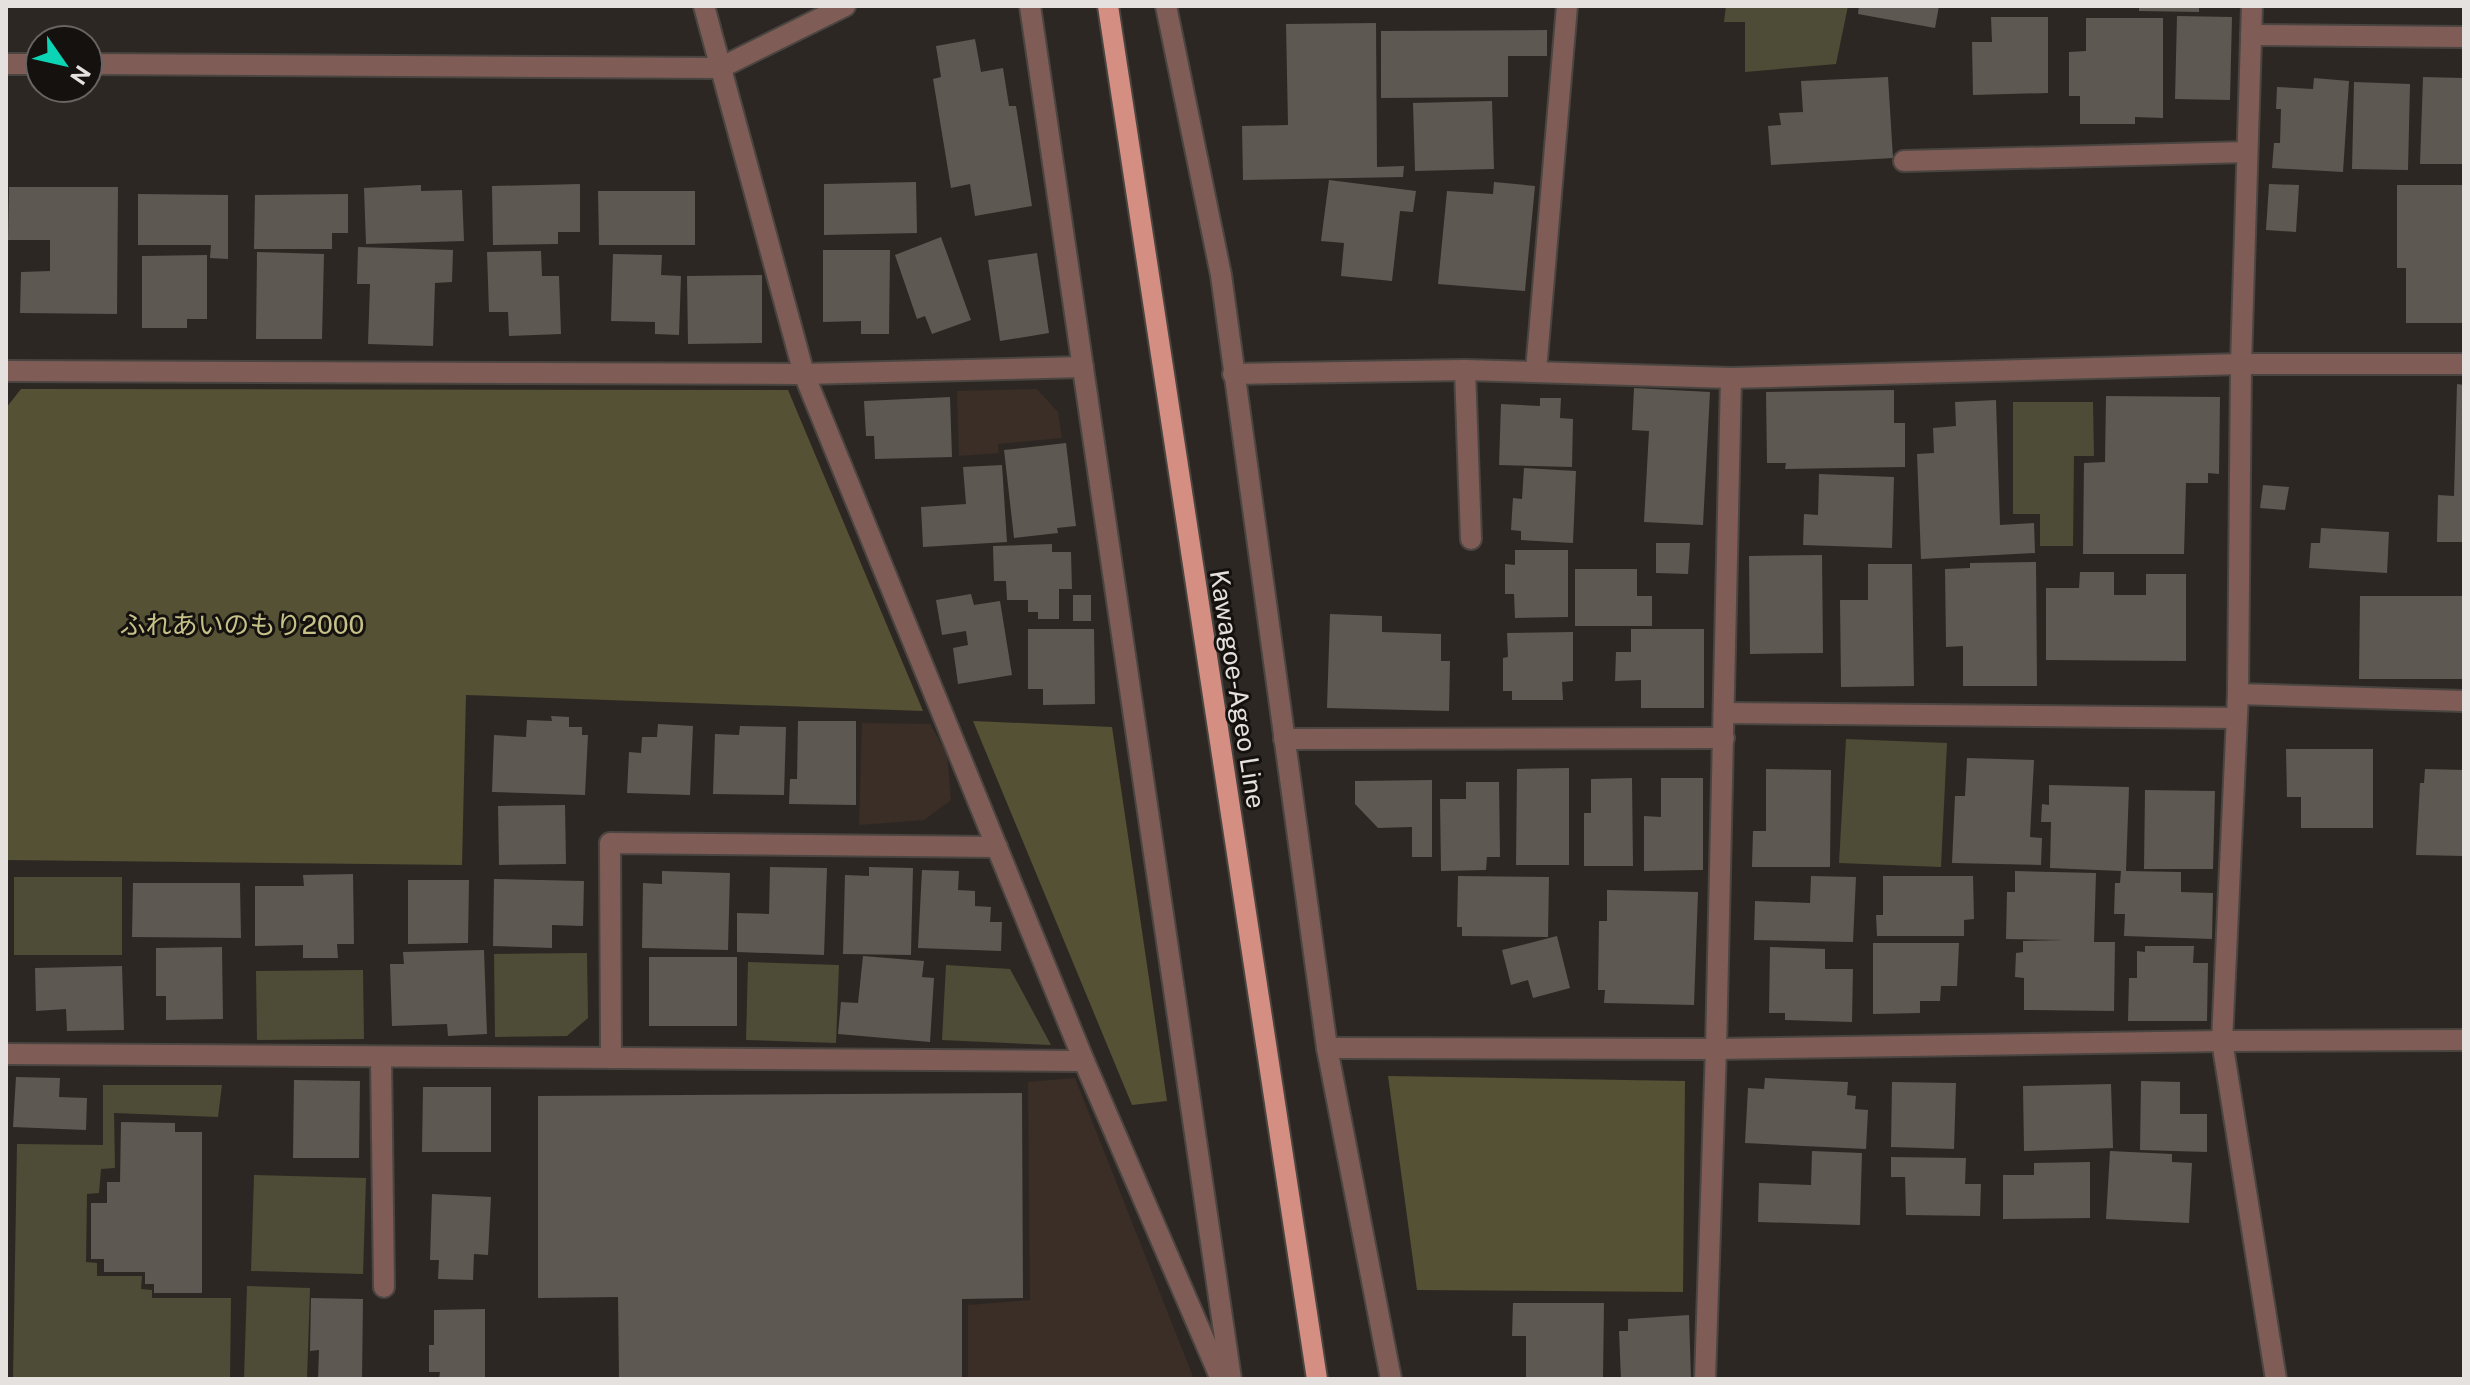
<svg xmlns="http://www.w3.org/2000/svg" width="2470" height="1385" font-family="'Public Sans','Noto Sans JP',sans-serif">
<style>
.built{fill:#3a2e27}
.green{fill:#4e4c36}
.forest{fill:#545134}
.building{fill:#5d5852}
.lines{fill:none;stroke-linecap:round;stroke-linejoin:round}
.lane-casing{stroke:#4a4541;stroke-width:24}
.street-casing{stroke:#4a4541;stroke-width:24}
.primary-casing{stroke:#4a4541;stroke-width:24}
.lane{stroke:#7f5d56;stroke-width:20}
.street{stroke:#7f5d56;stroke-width:20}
.primary{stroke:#d58f82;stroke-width:20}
.labels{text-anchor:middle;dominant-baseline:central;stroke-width:6;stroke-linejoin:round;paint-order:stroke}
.park-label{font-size:26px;fill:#c6c188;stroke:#14110f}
.street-label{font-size:26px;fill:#e5e1de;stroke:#14110f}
</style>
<rect width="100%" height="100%" fill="#2d2723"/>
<g class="built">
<polygon points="1037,389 1058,412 1062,438 998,444 999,453 959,456 957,391"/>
<polygon points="862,723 930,724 947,754 951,800 924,820 859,825"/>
<polygon points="1075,1078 1194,1379 968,1379 968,1305 1030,1300 1028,1082"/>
</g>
<g class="green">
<polygon points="1726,6 1848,6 1836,64 1745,72 1745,22 1724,22"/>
<polygon points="2013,402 2093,402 2094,456 2074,456 2073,546 2040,546 2040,514 2013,514"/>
<polygon points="1846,739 1947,743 1941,867 1839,863"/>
<rect x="14" y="877" width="108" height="78"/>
<polygon points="587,953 588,1018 567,1036 495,1037 494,954"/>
<polygon points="748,962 839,965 836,1043 746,1040"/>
<polygon points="946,965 1010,969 1051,1045 942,1040"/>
<polygon points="363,970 364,1039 257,1040 256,971"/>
<polygon points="103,1085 222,1085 218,1117 114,1113 115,1168 101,1169 99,1193 87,1194 86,1262 97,1263 97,1276 142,1276 141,1289 152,1290 152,1298 231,1298 230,1379 13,1379 17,1144 103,1145"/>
<polygon points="254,1175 366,1178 363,1274 251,1271"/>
<polygon points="247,1286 310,1288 307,1379 244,1379"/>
</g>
<g class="forest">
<polygon points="21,389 788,390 923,711 466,695 462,865 6,860 6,408"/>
<polygon points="973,721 1112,727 1167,1101 1132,1105"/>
<polygon points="1388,1076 1685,1081 1683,1292 1417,1290"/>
</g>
<g class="building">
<polygon points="1859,6 1939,6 1935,28 1858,14"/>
<polygon points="2139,6 2199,6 2199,12 2139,11"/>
<polygon points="2177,16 2232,17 2230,100 2175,99"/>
<polygon points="1991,17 2048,17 2048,93 1973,95 1972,42 1992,42"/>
<polygon points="2086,18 2163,18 2163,118 2135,117 2135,124 2080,124 2080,96 2069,96 2069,52 2086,51"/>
<polygon points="1376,23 1377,167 1404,166 1403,177 1243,180 1242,126 1288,125 1286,24"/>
<polygon points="1547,30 1547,56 1508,56 1508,97 1381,98 1381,31"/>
<polygon points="975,39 981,72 1003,68 1009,106 1016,106 1032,206 975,216 970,184 951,188 933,79 941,77 936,46"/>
<polygon points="1888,77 1893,158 1771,165 1768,126 1781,125 1779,113 1803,112 1801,81"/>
<polygon points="2423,77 2464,78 2464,164 2420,164"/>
<polygon points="2314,78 2349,81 2343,172 2272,168 2274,143 2280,143 2281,109 2276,109 2277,87 2313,89"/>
<polygon points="2354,82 2410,84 2408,170 2352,169"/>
<polygon points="1492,101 1494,169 1415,171 1413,103"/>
<polygon points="1329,180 1416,191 1413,212 1400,211 1392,281 1341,276 1344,243 1321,241"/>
<polygon points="916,182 917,233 824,235 824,184"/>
<polygon points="1494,182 1535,186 1525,291 1438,284 1447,191 1493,194"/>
<polygon points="580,184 580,232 558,232 558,244 493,245 492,186"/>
<polygon points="2269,184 2299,185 2296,232 2266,230"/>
<polygon points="421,185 421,191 462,190 464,241 366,244 364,188"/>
<polygon points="2397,185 2464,185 2464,323 2406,323 2406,268 2397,268"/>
<polygon points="9,187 118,187 117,314 20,313 21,272 50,271 50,240 8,240"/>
<polygon points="598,191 695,191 695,245 599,245"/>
<polygon points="138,194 228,195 228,259 210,258 211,245 138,245"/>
<polygon points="348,194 348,233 332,233 332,249 254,249 255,195"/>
<polygon points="941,237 971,320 932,334 925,316 917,319 895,255"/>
<polygon points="358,247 453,250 452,282 435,283 433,346 368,344 370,284 357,284"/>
<polygon points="823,250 890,250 889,334 861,334 861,321 823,322"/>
<polygon points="541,251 542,276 559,276 561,334 509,336 508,312 489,312 487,252"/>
<polygon points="257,252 324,254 322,339 256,339"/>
<polygon points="1037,253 1049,333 1000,341 988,260"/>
<polygon points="613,254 662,255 661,275 681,276 679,335 655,334 655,322 611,321"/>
<polygon points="207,255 207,319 187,319 187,328 142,328 142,256"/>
<polygon points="762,275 762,343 688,344 687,276"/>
<polygon points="2457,384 2464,385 2464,542 2437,542 2438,495 2454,496"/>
<polygon points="1634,388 1710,392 1703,525 1644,522 1649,431 1632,430"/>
<polygon points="1894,390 1894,423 1905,423 1905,467 1785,469 1786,463 1767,463 1766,392"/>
<polygon points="2106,396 2220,397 2219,474 2208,473 2208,483 2186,483 2184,554 2083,554 2084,463 2105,462"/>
<polygon points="950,397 952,457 875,459 874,436 866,436 864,401"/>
<polygon points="1540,398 1561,398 1560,418 1573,419 1572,467 1499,465 1501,404 1540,406"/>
<polygon points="1996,400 2000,525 2034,523 2035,553 1921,559 1917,454 1934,453 1933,428 1956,426 1955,402"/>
<polygon points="1066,443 1076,526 1057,528 1058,533 1014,538 1004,450"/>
<polygon points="1002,465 1007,542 923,547 921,507 966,504 963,467"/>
<polygon points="1524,468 1576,471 1573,543 1521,540 1521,531 1511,530 1513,498 1522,499"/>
<polygon points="1819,474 1894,477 1892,548 1803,545 1804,514 1818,515"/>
<polygon points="2263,485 2289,487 2285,510 2260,508"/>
<polygon points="2321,528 2389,532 2387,573 2309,568 2311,543 2320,543"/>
<polygon points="1656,543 1690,543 1688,574 1656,573"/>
<polygon points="1052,544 1052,552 1071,552 1072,589 1059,589 1059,619 1038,619 1038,612 1028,612 1028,600 1007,600 1006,581 994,581 993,546"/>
<polygon points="1515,550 1568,550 1568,617 1515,618 1514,594 1505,594 1505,564 1515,565"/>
<polygon points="1822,555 1823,653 1750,654 1749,556"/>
<polygon points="2036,562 2037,686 1963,686 1963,646 1946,647 1945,569 1970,568 1970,563"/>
<polygon points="1868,564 1912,564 1914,686 1841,687 1840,600 1868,600"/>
<polygon points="1575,569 1637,569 1637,596 1652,596 1652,626 1575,626"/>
<polygon points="2080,572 2114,572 2114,595 2146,595 2146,574 2186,574 2186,661 2046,660 2046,588 2079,588"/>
<polygon points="971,594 974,605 1000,601 1012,675 958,684 953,648 968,645 966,631 942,635 936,600"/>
<rect x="1073" y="595" width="18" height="26"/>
<polygon points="2360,596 2464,596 2464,679 2359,679"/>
<polygon points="1330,614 1382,616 1382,632 1441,634 1441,661 1450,661 1449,711 1327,708"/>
<polygon points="1028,629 1094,629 1095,704 1043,705 1043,689 1028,689"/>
<polygon points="1631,629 1704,629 1704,708 1641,708 1641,680 1615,681 1616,652 1631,652"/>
<polygon points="1573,632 1573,681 1562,682 1563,700 1512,700 1512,691 1503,691 1503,658 1508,657 1507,633"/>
<polygon points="551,716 569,717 569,727 582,727 582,735 588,735 585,795 492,792 494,735 526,737 527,720 552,721"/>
<polygon points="798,721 856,721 856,805 789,804 790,779 797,779"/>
<polygon points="658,724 693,726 690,795 627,793 629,752 641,753 642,737 657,737"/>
<polygon points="740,726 786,727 784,795 713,794 715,734 739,735"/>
<polygon points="2286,749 2373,749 2373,828 2301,828 2301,797 2287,797"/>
<polygon points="1967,758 2034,760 2030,837 2042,838 2041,865 1952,863 1955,796 1965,796"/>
<polygon points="1569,768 1569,865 1516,865 1517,769"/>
<polygon points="1766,769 1831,770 1830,867 1752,867 1753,831 1766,831"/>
<polygon points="2425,769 2464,770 2464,856 2416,855 2420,783 2424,783"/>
<polygon points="1632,778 1633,866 1584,866 1584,813 1591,813 1591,779"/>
<polygon points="1661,778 1703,778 1703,870 1644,871 1644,816 1661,817"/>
<polygon points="1432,780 1432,857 1412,857 1412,827 1378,828 1355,804 1355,781"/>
<polygon points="1466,782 1499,782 1500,857 1487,857 1486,870 1441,871 1440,799 1466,799"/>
<polygon points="2049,785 2129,787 2126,871 2181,872 2181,892 2213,893 2212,939 2124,936 2125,914 2114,914 2115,883 2120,883 2121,871 2050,868 2051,822 2041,822 2042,804 2049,805"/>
<polygon points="2145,790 2215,791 2213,869 2144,869"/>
<polygon points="565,805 566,864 499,865 498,806"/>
<polygon points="770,867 827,868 824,955 737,952 737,913 769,914"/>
<polygon points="869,867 913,868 911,955 843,954 845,875 869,876"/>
<polygon points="922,870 959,871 958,890 975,891 975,906 991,907 990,922 1002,922 1001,951 918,948"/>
<polygon points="662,871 730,873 728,950 642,948 643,883 662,884"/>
<polygon points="2015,871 2096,873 2094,942 2115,942 2114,1011 2024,1010 2024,978 2015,977 2016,953 2023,952 2023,941 2064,940 2006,939 2007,892 2015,892"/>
<polygon points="353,874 354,944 337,944 338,958 303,958 303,945 255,946 255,886 304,886 303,875"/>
<polygon points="1458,876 1549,877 1548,937 1462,936 1462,927 1457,927"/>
<polygon points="1811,876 1856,877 1853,942 1754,940 1755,901 1810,903"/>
<polygon points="1883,876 1973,876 1974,919 1964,920 1964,936 1877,936 1876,915 1883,915"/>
<polygon points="494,879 584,881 583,926 552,925 552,948 493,946"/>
<polygon points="408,880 469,880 468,943 408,944"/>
<polygon points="133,883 240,883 241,938 132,937"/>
<polygon points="1607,890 1698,892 1694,1005 1604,1003 1605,990 1598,990 1599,921 1607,921"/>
<polygon points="1557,936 1570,988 1533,998 1528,980 1511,985 1502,950"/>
<polygon points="1873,943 1959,943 1957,986 1941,986 1940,1001 1920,1001 1920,1013 1873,1014"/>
<polygon points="2145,946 2194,946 2193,963 2208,963 2207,1021 2128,1021 2129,978 2137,978 2137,951 2145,952"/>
<polygon points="222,947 223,1019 166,1020 166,996 156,996 156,948"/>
<polygon points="1770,947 1825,949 1825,969 1853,969 1852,1022 1785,1020 1785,1013 1769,1013"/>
<polygon points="484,950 487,1034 448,1036 447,1024 392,1026 390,964 404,964 403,952"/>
<polygon points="863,956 924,961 922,977 934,978 930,1042 838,1034 841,1002 858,1003"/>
<rect x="649" y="957" width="88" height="69"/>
<polygon points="122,966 124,1030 67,1031 66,1009 36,1011 35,968"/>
<polygon points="16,1077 60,1078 59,1097 87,1098 86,1130 13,1127"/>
<polygon points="1765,1078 1848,1082 1847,1095 1856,1096 1855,1109 1868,1110 1866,1149 1745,1143 1748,1088 1764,1089"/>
<polygon points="294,1080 360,1081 359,1158 293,1158"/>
<polygon points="2141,1081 2180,1082 2180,1114 2207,1114 2207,1152 2140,1150"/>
<polygon points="1892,1082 1956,1083 1954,1149 1891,1147"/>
<polygon points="2111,1084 2113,1148 2024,1151 2023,1086"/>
<polygon points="423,1087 491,1087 491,1152 422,1152"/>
<polygon points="1022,1093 1023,1298 962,1299 962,1379 619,1379 618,1297 538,1298 538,1096"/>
<polygon points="121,1122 175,1123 175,1132 202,1132 202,1293 154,1293 154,1284 145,1284 145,1272 104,1272 104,1259 91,1259 91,1203 107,1203 107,1182 120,1182"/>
<polygon points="1812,1151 1862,1153 1860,1225 1758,1222 1759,1183 1811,1185"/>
<polygon points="2110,1151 2172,1154 2172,1162 2192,1163 2189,1223 2106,1219"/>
<polygon points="1891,1157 1966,1158 1965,1184 1981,1184 1980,1216 1906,1215 1905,1177 1891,1177"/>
<polygon points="2090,1162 2090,1218 2003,1219 2003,1175 2034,1175 2034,1163"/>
<polygon points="432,1194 491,1197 488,1255 474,1254 473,1280 438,1279 439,1260 430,1260"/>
<polygon points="311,1298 363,1299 362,1379 318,1379 319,1350 310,1351"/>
<polygon points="1513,1303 1604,1303 1603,1379 1526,1379 1526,1336 1512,1336"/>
<polygon points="485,1309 485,1379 439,1379 440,1372 429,1372 429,1345 434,1345 434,1310"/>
<polygon points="1689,1315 1691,1379 1621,1379 1619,1331 1628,1331 1628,1319"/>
</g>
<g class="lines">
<g class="lane-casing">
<g id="lane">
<polyline points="2252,6 2241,364 2238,694 2222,1041 2276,1379"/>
<polyline points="2251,35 2464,37"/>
<polyline points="1904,161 2247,152"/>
<polyline points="1465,370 1471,539"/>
<polyline points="1536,371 1567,6"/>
<polyline points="1233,374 1465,370 1731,378 2241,364 2464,364"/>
<polyline points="2238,694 2464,701"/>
<polyline points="1724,713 2236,718"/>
<polyline points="1284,739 1724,738"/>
<polyline points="1327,1048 1716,1049 2222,1041 2464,1040"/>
<polyline points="381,1057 384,1287"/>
<polyline points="1705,1379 1716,1049 1731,378"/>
</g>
</g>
<g class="street-casing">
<g id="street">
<polyline points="704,6 804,374 1084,1061 1221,1379"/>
<polyline points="1030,6 1231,1379"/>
<polyline points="1166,6 1221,275 1327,1048 1391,1379"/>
<polyline points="6,64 40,64"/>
<polyline points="88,64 720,68 845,6"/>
<polyline points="6,371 804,374 1083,367"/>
<polyline points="6,1054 1084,1061"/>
<polyline points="611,1058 610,843 997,847"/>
</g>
</g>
<g class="primary-casing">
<polyline id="primary" points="1108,6 1317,1379"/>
</g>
<use href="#lane" class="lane"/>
<use href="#street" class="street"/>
<use href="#primary" class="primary"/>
</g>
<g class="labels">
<g class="park-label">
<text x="242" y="624">ふれあいのもり2000</text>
</g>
<g class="street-label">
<text transform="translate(1238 689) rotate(81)">Kawagoe-Ageo Line</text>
</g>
</g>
<rect width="2470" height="1385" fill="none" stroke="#e5e1de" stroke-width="16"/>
<g transform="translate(64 64) rotate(124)"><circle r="38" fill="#14110f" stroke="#686462" stroke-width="2"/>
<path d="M0-6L14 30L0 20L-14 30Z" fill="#0cd5b5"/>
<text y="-12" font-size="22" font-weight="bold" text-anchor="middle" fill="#e5e1de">N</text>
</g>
</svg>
